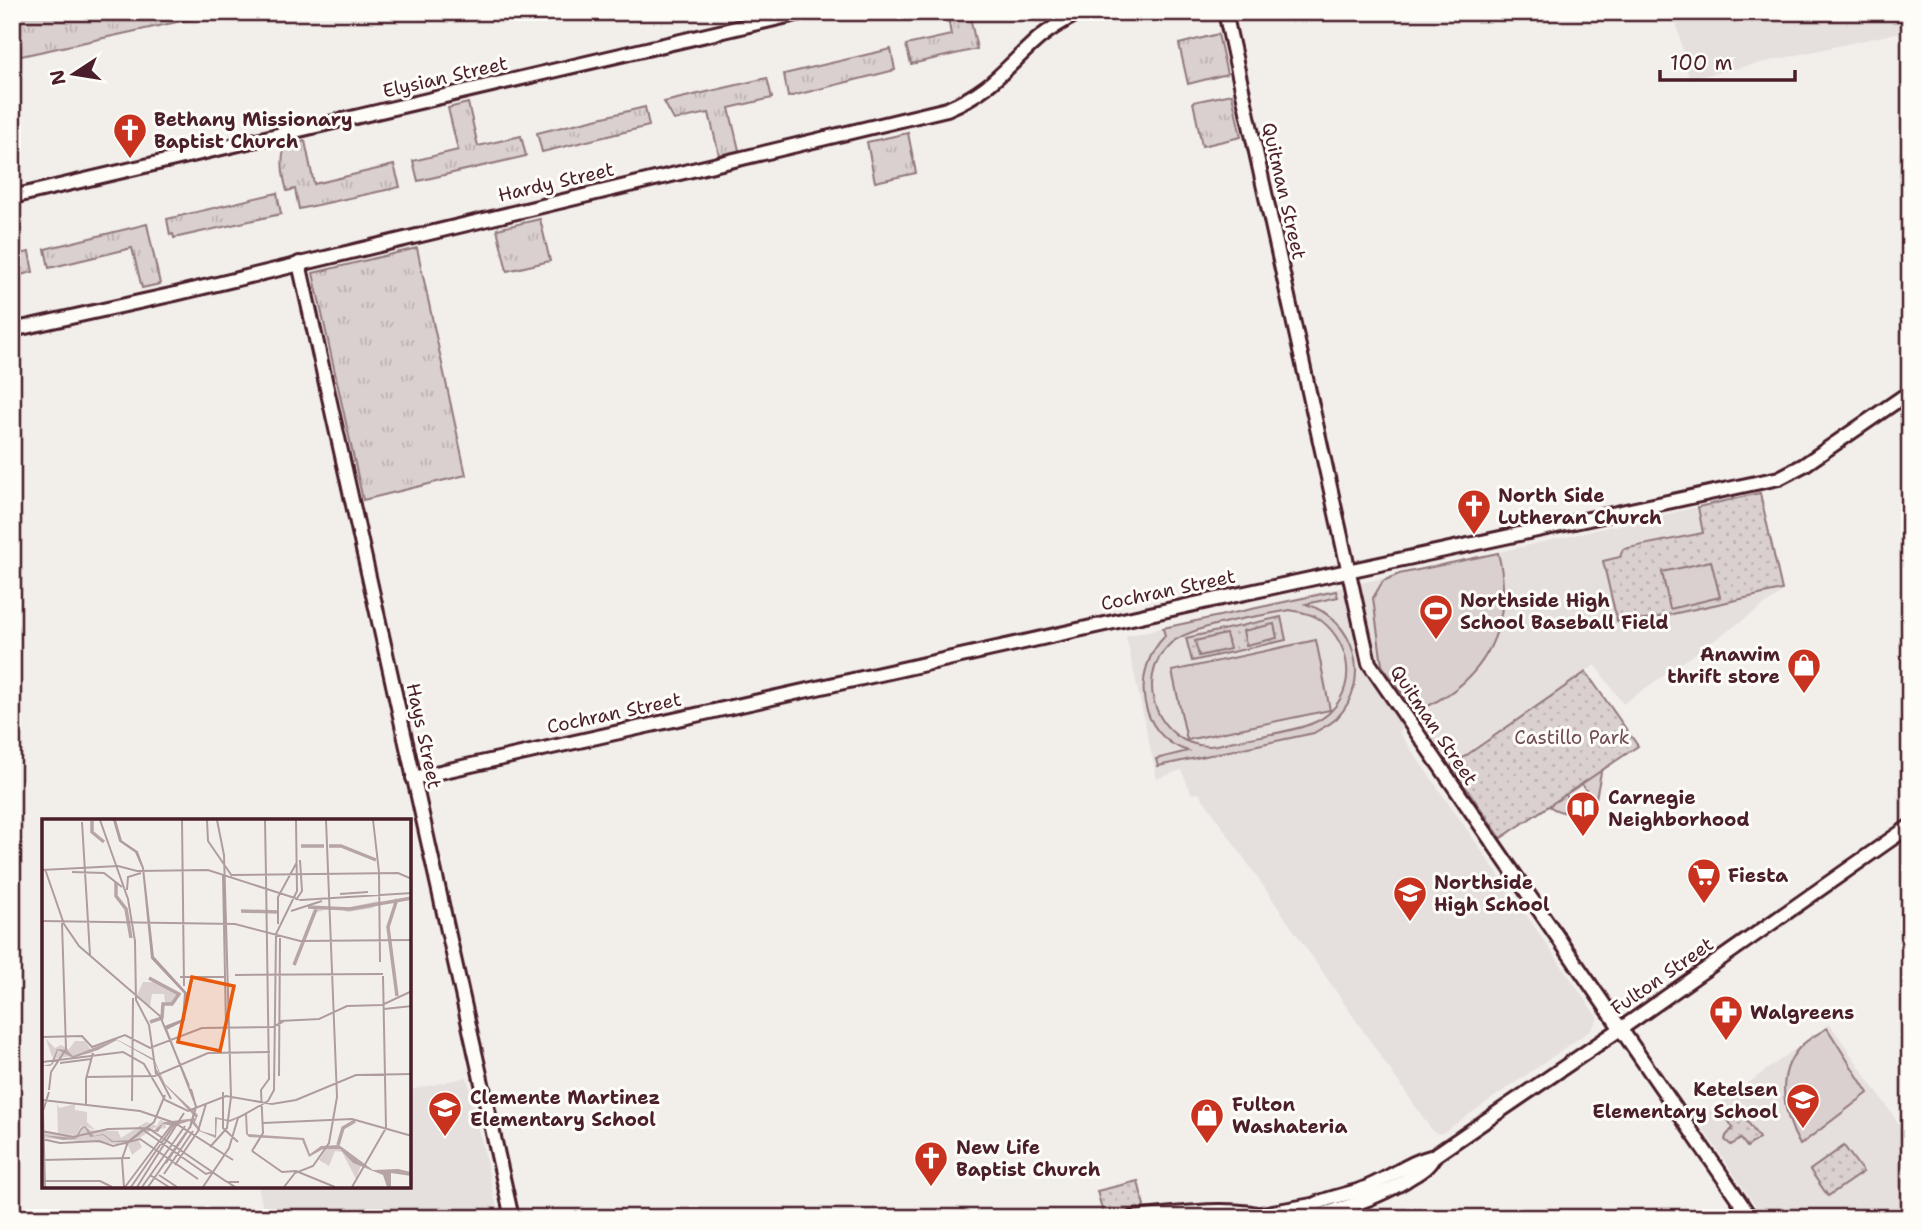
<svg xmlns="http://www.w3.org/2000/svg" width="1922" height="1230" font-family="'Shantell Sans',sans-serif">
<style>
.built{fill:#e5dfdd}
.grass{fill:url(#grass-tufts);stroke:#92787d;stroke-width:2}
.park{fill:url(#park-dots);stroke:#92787d;stroke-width:2}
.pitch{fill:#d9d0cf;stroke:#92787d;stroke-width:2;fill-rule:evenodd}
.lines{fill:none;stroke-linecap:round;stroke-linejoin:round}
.secondary-casing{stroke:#4a1f2b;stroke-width:18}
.secondary{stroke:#fdfcf7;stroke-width:12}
.tram{stroke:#4a1f2b;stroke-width:2}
.labels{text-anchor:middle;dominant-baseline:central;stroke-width:6;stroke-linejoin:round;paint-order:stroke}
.street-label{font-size:19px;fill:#4a1f2b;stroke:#fdfcf7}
.poi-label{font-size:19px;font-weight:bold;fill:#4a1f2b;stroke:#fdfcf7;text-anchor:start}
.park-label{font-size:19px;fill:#6e4b54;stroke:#fdfcf7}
.inset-river{fill:none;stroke:#b7a5a6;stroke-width:3.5}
.inset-road{fill:none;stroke:#af9c9e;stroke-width:2}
.view{fill:#e8590c;fill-opacity:0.15;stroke:#e8590c;stroke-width:3.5}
.inset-edge{fill:none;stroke:#4a1f2b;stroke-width:3.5}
</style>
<defs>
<pattern id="grass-tufts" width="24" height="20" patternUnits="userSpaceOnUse" patternTransform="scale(1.75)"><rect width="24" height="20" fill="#d9d0cf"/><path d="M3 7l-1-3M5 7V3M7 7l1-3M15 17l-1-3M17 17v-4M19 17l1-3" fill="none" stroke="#bcb2b2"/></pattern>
<pattern id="park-dots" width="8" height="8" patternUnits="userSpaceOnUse" patternTransform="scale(1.75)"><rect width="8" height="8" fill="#d9d0cf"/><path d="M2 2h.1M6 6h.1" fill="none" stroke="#bcb2b2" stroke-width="1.8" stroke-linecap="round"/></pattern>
</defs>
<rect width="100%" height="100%" fill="#f2efeb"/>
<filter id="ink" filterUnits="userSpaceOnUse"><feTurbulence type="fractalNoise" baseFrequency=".0143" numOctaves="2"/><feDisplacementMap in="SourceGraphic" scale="14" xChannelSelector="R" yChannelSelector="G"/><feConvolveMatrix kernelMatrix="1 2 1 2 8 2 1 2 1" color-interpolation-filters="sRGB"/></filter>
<g filter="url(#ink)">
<g class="built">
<polygon points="1674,12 1910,12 1910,30 1689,79"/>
<polygon points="1760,493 1782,590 1779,595 1623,704 1595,665 1450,765 1417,716 1399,732 1598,1018 1591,1030 1441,1134 1433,1132 1199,793 1192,794 1181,770 1157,779 1126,636"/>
<polygon points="1830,1024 1910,1140 1910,1218 1764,1218 1697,1120"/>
<polygon points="467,1077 499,1218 265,1218 258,1186 410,1186 410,1090"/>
</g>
<g class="grass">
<polygon points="12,12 223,12 12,58"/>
<polygon points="947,12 969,12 977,49 911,64 906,45 951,35"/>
<polygon points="1218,34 1227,74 1188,84 1179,44"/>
<polygon points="891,49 895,70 788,97 784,74"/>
<polygon points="767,78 772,98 729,108 739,150 737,151 719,155 709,113 674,120 664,102"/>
<polygon points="1232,94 1241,137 1202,146 1193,102"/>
<polygon points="468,103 478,146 521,136 526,156 418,181 413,161 458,150 448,108"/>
<polygon points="645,107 649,126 542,152 537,133"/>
<polygon points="908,133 916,173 875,182 867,142"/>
<path d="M305,141L314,184L394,165L400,187L299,209L295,189L287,191C283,177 280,160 285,147Z"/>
<polygon points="277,193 281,214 174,238 173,234 170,235 167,219"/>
<polygon points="540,219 550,261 507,271 497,229"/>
<polygon points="147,224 160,284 142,288 132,248 49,268 45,249"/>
<polygon points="417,248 466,475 363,500 313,273"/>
<polygon points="29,252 33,272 12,277 12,256"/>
<path d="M1571,748C1588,752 1593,759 1601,773L1595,803L1574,773L1563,774C1555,787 1572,802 1579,813C1527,818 1520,754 1571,748Z"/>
</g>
<g class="park">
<polygon points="1760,493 1782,590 1622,625 1621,620 1617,621 1603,561 1620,557 1623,549 1703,533 1698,507"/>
<polygon points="1281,617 1286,640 1192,661 1186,638"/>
<polygon points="1586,672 1638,746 1501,838 1451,766"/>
<polygon points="1741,1112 1759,1138 1747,1147 1741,1139 1731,1145 1725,1140 1726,1136 1733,1128 1728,1120"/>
<polygon points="1844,1146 1863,1172 1828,1196 1810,1170"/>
<polygon points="1138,1181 1144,1206 1139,1212 1103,1213 1097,1191"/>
</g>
<g class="pitch">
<path d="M1498,553C1510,599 1501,646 1466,680C1452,694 1433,703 1416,713L1382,665L1373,598L1383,581L1399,574Z"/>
<polygon points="1711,561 1720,597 1670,609 1662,572"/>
<path d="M1336,591L1338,597L1306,604C1355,619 1373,680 1337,718C1331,724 1322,728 1314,733L1158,766L1156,759L1188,751C1138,736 1130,671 1165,636L1163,628ZM1290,610C1298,612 1308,613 1316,617C1348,637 1360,683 1330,712C1326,716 1318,721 1313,723C1296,731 1254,737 1235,741C1227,742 1217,746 1209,746C1158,746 1133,680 1169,645C1189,625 1261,616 1290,610Z"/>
<polygon points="1274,624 1277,638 1246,645 1243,631"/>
<polygon points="1226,634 1230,649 1199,656 1195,641"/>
<polygon points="1316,640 1330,710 1187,740 1172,671"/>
<path d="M1827,1028L1868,1093L1800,1145C1784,1116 1774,1075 1800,1047C1807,1039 1818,1034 1827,1028Z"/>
</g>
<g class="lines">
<g class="secondary-casing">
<g id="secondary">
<polyline points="1225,12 1369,663 1751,1218"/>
<polyline points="12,197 805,12"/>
<polyline points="299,263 512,1218"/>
<path d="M12,330L175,294L947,109C992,90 1004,69 1038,39C1051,28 1065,20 1080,12"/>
<polyline points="413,778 1208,601 1779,478 1804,465 1910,392"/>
<polyline points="1261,1214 1312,1205"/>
<path d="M1132,1218C1174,1215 1232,1204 1272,1218"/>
<path d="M1297,1218C1310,1200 1340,1197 1360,1190C1386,1181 1408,1162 1434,1156L1632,1021L1910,826"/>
<path d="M1311,1218C1345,1207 1375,1199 1405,1181C1417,1173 1428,1169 1434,1156"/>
</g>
</g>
<use href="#secondary" class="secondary"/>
<polyline class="tram" points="1239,1218 1246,1218"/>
</g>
</g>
<defs>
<g id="church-pin" transform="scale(1.75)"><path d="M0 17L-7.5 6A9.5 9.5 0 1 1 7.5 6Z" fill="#c8321e" stroke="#fdfcf7"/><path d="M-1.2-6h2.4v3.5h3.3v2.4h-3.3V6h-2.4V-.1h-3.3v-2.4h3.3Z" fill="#fff"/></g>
<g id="stadium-pin" transform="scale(1.75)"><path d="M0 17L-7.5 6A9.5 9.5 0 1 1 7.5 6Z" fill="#c8321e" stroke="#fdfcf7"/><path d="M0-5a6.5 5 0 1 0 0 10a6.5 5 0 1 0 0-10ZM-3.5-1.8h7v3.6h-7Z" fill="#fff"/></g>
<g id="shop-pin" transform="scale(1.75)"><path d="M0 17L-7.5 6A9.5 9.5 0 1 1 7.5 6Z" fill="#c8321e" stroke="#fdfcf7"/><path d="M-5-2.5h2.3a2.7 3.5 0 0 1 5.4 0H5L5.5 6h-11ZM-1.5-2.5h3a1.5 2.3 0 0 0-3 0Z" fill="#fff"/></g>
<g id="library-pin" transform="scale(1.75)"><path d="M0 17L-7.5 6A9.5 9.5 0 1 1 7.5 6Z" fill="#c8321e" stroke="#fdfcf7"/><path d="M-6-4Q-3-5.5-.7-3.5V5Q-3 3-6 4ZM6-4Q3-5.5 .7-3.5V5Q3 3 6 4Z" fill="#fff"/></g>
<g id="supermarket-pin" transform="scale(1.75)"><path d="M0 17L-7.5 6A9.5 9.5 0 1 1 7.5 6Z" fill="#c8321e" stroke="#fdfcf7"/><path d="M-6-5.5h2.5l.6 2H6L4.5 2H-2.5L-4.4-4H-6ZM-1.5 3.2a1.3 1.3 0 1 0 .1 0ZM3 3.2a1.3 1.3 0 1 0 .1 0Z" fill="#fff"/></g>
<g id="school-pin" transform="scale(1.75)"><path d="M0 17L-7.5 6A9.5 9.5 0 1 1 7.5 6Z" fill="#c8321e" stroke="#fdfcf7"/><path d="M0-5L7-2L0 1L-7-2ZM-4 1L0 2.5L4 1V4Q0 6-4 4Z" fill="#fff"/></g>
<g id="pharmacy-pin" transform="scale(1.75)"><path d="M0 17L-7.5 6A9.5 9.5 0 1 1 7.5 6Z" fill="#c8321e" stroke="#fdfcf7"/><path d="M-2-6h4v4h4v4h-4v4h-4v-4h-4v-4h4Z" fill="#fff"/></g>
</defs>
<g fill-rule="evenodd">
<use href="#church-pin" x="130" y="130"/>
<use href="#church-pin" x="1474" y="506"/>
<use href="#stadium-pin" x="1436" y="611"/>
<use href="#shop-pin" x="1804" y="665"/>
<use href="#library-pin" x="1583" y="808"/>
<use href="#supermarket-pin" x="1704" y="875"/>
<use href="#school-pin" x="1410" y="893"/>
<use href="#pharmacy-pin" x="1726" y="1012"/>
<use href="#school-pin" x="1803" y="1100"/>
<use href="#school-pin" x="445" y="1108"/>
<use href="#shop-pin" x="1207" y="1115"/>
<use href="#church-pin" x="931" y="1158"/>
</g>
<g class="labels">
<g class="street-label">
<text transform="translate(445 77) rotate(-13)">Elysian Street</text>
<text transform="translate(556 182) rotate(-13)">Hardy Street</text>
<text transform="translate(1284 191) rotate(77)">Quitman Street</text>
<text transform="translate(1168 590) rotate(-12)">Cochran Street</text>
<text transform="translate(614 713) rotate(-12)">Cochran Street</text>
<text transform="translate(1434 725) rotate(56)">Quitman Street</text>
<text transform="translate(424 736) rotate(78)">Hays Street</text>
<text transform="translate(1662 976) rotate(-35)">Fulton Street</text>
</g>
<g class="poi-label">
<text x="154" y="119">Bethany Missionary<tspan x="154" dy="22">Baptist Church</tspan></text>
<text x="1498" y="495">North Side<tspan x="1498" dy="22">Lutheran Church</tspan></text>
<text x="1460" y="600">Northside High<tspan x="1460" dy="22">School Baseball Field</tspan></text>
<text x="1780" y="654" text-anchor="end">Anawim<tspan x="1780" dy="22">thrift store</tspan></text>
<text x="1608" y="797">Carnegie<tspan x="1608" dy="22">Neighborhood</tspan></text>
<text x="1728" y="875">Fiesta</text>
<text x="1434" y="882">Northside<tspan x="1434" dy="22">High School</tspan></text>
<text x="1750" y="1012">Walgreens</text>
<text x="1778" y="1089" text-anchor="end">Ketelsen<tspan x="1778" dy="22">Elementary School</tspan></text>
<text x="470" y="1097">Clemente Martinez<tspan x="470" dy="22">Elementary School</tspan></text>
<text x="1232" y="1104">Fulton<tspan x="1232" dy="22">Washateria</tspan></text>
<text x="956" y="1147">New Life<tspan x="956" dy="22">Baptist Church</tspan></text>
</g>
<g class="park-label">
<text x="1572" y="737">Castillo Park</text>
</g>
</g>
<g transform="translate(42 819)">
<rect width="369" height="369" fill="#f2efeb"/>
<path d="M101,163H116L137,175L128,185L123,183L122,175H110L108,188L95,176ZM15,284L17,289L33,285V291L45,293V303L53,311L39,306L35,316L16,314Z" fill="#d9d0cf"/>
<path d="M336,82L331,89L306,93L292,88L272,94L261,121L273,88H308ZM4,220L13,229L19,226L27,230L33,222H43L51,234L11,240ZM118,301L122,302L116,310L123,304L124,309L113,311L114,308L96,320L100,328L90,336L86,326L0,319V312L35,316L40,305L49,311L76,312L79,319L104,303L115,307ZM284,330H298L319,346L314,360L300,333L293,332L287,347L277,341Z" fill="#d9d0cf"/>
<path d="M74,220L112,240L123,265L156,296L153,303L159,312L173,316V298L187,301L205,294L206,315L262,319L268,335L279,327L297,326L331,351L356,350L369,353V357L349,354V368H345L341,356L311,344L298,330H281L267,338L260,321L207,318L204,315L203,296L188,303L175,300L174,319L157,312L148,302L131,307L121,305L116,313L101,311L96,317L87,323H70L61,316L48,318L43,309L40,310L36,318L33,320L21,321L0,316L33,319L39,309L43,307L52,317L61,315L71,322L87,321L101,309L113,311L122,303L154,299L122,265L112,242L75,221L56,231L31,239L16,231L11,245L8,247H0L9,245L15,230L25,231L31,237Z" fill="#b7a5a6"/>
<path class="inset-river" d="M50,2V13L62,23M259,27H282M287,27H299L334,41M74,63V77L84,90L89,119M355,80L346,108L355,177M266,88L308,90L370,79M199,92L237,93M252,146L274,90M107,159L137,175L130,185H121L120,199L108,203M296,326L301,309L313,302"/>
<path class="inset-road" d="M58,1L86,80L93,122L94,181L107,206L114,255M72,1L78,22L94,33L101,49L110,139L143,174L141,201L123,208M73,1L79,22L95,33L101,49L111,138L144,174L142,201L124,210L154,287L148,308L106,368M140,1L142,167M165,1L166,22L190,57M223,1L224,58M331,1L337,53L338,143M40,3L48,136M3,50L22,105L37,127L118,197L147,267M0,51L76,47L95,52L166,51L259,81L370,74M30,53L62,54L80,68M181,55L184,207M189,56L356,54L370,60M85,71L86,58L99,54M298,75L326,73M254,81L260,72L258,41M249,92L280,82M0,102L193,105L258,122L370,121M236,105V78L255,43M193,156L341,155M138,158H183M342,190L370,187M238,202L277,200L305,187L340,186L370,172M0,218L40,217L50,228L83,216L108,229L160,209L231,208L242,202M0,243L81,233L102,245L123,281L146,292L184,277L230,285L254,281L314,256L370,255M18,244L49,240M114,251L129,280M237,257L238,119M44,258L113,257L166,234L228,233M7,271L9,253L24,230L20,104M181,273V309L196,323M0,281L98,292L133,304L191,341M90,282L91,179M44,285V260L51,234M221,304L310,300L370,317M97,308L164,355L170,353L193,368M148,309L154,288L149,270M0,312L31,318L66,310L106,309L185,363H197M0,320L18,324L57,322L71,327L98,320L156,360M168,328L185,309L189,278L182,36L175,1M210,332L221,314L219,271L227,260L224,58M210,332L240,353L254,352L293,368M0,341L88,339M124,344L145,313M133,346L156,312L164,285M122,355L151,312M108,356L127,368M117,356L135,368M0,362H58L70,368M3,368L1,292L7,273M82,368L80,340L86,323L112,303L123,276M83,368L131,304M89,368L134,303M95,368L142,294M100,368L143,307M161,368L187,329L196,299L226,282L232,271L234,115L255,72L254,1M242,368L253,354L271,347L287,324L295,278L284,1M310,368L344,309L341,157"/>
<path class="view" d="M150,158L192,167L178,232L136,223Z"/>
<rect width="369" height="369" class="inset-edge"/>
</g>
<rect width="1922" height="1230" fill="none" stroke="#fdfcf7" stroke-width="42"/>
<rect x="21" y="21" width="1880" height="1188" fill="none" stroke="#4a1f2b" stroke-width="2.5" filter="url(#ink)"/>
<g transform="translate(74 74) rotate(258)" stroke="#fdfcf7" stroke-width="5" paint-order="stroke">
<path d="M0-5L12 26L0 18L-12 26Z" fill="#4a1f2b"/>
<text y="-10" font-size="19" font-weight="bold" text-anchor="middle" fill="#4a1f2b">N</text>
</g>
<path d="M1660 70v10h135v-10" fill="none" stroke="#4a1f2b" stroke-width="3.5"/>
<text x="1670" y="70" font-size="21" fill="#4a1f2b" stroke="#fdfcf7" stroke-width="5" paint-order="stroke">100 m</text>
</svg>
